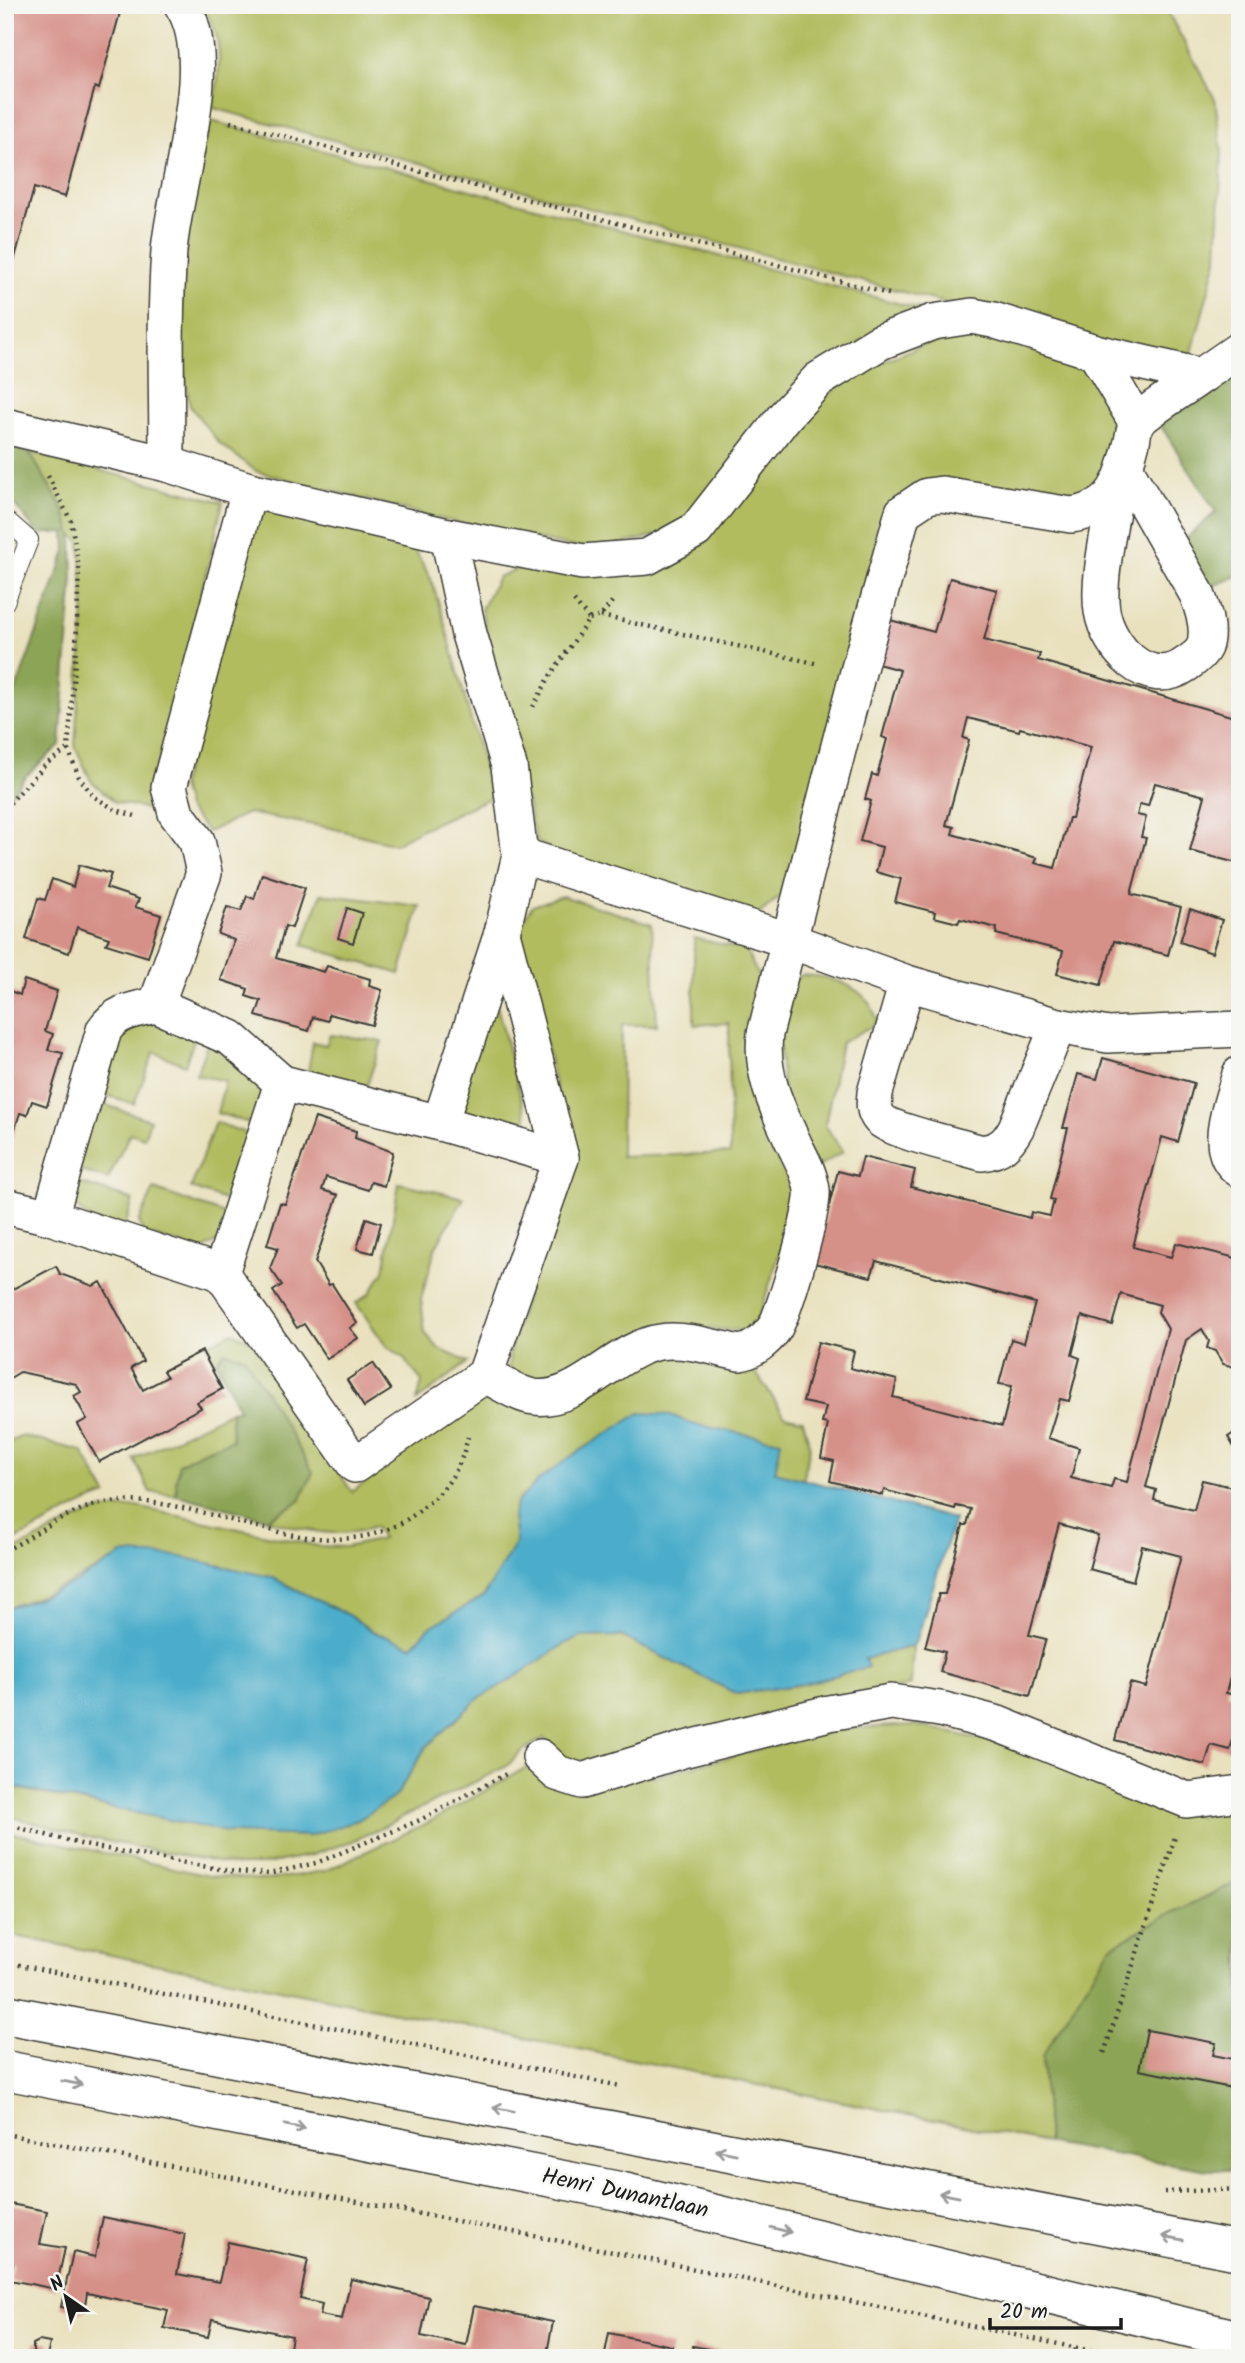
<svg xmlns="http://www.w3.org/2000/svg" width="1245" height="2363" font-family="Kalam,sans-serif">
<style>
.green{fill:#b1bc5e;stroke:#666c3d;stroke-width:2}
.forest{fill:#8ca455;stroke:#546038;stroke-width:2}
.water{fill:#4badca;stroke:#346473;stroke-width:2}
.building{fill:#d59088;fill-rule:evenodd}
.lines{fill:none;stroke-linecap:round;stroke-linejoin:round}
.service-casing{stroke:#3b3a34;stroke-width:20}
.minor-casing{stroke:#3b3a34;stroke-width:38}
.primary-casing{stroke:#3b3a34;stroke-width:41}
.path{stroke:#3b3a34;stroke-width:4.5;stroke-dasharray:2 5;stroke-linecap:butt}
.service{stroke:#fff;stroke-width:18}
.minor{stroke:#fff;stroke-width:35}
.primary{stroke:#fff;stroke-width:38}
.oneway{stroke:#999}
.labels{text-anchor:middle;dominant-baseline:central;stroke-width:5;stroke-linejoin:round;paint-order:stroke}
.street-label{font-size:23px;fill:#1c1c1c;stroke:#f6f6f2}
</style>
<rect width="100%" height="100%" fill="#f6f6f2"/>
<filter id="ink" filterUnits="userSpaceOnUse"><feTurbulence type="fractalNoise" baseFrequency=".0143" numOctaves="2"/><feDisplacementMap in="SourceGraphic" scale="14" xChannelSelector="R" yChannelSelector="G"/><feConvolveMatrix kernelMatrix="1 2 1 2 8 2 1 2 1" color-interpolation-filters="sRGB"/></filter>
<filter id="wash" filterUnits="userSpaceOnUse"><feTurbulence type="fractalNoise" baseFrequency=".00686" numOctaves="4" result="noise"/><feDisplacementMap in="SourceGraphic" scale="28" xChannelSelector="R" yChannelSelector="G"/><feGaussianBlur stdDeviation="1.57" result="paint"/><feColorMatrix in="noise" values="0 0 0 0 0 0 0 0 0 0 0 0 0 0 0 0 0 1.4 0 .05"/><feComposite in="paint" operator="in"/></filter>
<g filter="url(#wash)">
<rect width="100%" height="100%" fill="#e9e1be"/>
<g class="green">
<path d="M201,5H1164L1215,99L1222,154L1217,259L1189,364L952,305L213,108C220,69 226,39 201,5Z"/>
<polygon points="211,121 934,313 861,341 674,531 621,544 592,551 441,519 256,471 219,443 190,406 180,351 183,273 196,172"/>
<polygon points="983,329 1095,368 1122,432 1103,488 1056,505 912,486 790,888 758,915 557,853 536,841 481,609 498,577 519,568 566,574 650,565 801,418 854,374 920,346"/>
<polygon points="29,452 223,502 175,706 147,809 115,802 91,781 75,746 84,609 80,542 72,535 64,510"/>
<polygon points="268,509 411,543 431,579 443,617 492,797 420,830 395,844 331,828 248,813 208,832 187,808 181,786 249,524"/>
<polygon points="321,894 420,906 400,974 303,945"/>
<polygon points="562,896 652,924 657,1025 622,1025 621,1157 730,1153 729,1023 694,1025 694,938 746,950 765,990 762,1088 797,1201 754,1331 680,1327 549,1385 508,1376 510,1350 570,1146 518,929 532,906"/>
<path d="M801,975C833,976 871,987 877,1023L841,1043L825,1125L843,1152L815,1168L784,1104L776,1006L788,985Z"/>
<polygon points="493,991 530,1132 465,1116 458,1105"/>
<polygon points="143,1020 196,1035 185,1065 154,1052 134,1104 97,1092 115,1034"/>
<polygon points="330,1035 382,1041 364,1094 307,1078 313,1042 326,1045"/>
<polygon points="208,1041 251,1074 263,1095 256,1125 217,1113 225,1081 196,1075"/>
<polygon points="94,1101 150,1120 144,1138 130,1133 108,1179 77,1170"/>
<polygon points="215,1122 257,1137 233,1203 191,1188"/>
<path d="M73,1181L133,1200L124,1230C97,1221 67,1217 73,1181Z"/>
<polygon points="399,1183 464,1198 436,1246 421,1299 425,1333 439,1349 468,1362 417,1401 422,1382 403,1357 386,1346 356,1303 370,1293 384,1271"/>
<polygon points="154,1189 230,1216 220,1240 202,1250 144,1234 139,1222"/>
<path d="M232,1332L252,1341L352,1492L474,1400L501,1396L639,1353L750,1364L785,1416L803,1420L810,1446L803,1481L775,1472L780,1441L692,1424L671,1415L539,1480L517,1502L513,1515L516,1542L484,1596L430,1627L412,1646L374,1632L348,1615L123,1554C84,1577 49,1595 5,1608V1555L79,1518L101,1510L137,1507L318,1546L346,1547L382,1539L375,1527C338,1539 303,1531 267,1519L300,1501L224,1352L216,1362L207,1345Z"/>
<polygon points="231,1411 232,1441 201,1452 176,1482 177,1495 150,1492 134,1459"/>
<path d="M22,1436L82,1451L107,1495C71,1506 41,1530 5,1544V1444Z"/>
<polygon points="581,1636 621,1636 737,1694 803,1684 867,1667 864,1659 913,1646 911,1685 585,1764 562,1763 544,1738 522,1751 506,1767 355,1840 312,1855 261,1865 233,1865 95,1839 5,1815 5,1786 231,1833 396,1796 426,1747 479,1698 506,1683 566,1643"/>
<polygon points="914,1725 1033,1750 1110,1786 1199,1816 1240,1810 1240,1881 1173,1912 1042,2057 1048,2143 5,1934 5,1831 209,1876 267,1880 325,1871 429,1822 529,1766 655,1776 839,1729"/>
</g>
<g class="forest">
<polygon points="1240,370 1240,575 1210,587 1180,544 1216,512 1159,423"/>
<polygon points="5,445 29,452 64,510 72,535 73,578 60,745 25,777 5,802 5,720 66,551 65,532 38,534 5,493"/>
<polygon points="224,1351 245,1357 313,1472 300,1501 267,1519 177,1495 176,1482 179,1464 201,1452 232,1440 231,1411 239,1409 216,1362"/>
<polygon points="1240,1881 1240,2170 1208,2170 1048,2143 1042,2057 1110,1947 1173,1912"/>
</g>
<polygon class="water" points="640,1413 671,1415 692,1424 781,1441 775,1472 954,1519 917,1639 913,1646 865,1659 868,1667 803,1684 737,1694 621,1636 581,1637 566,1643 506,1683 479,1698 426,1747 396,1796 358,1820 309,1836 231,1833 5,1785 5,1608 34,1600 75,1583 123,1554 177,1556 271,1577 348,1615 374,1632 412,1646 430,1627 484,1596 516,1542 513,1515 517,1502 539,1480 570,1457"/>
<g id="blocks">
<g class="building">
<polygon points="5,5 108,5 121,9 99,89 95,87 65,197 34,188 10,276 5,275"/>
<path d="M950,578L997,590L984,640L1040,654L1038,660L1234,717L1239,699L1233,698L1240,676V854L1237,863L1190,851L1205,796L1155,783L1148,806L1140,804L1137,815L1146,817L1141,837L1146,838L1131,894L1181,907L1168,955L1114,941L1101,985L1057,974L1063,951L996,934L997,928L960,919L958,923L934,917L935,912L895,902L901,879L876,872L882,847L860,841L871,801L865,799L872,774L877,776L887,739L882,737L900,670L878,664L890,620L934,632ZM968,718L1019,731L1020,728L1091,747L1072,818H1069L1055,868L1035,863L1037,858L952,834L954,827L946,825L969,740L963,738Z"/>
<polygon points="79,865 111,874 106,888 139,899 135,907 161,915 148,957 106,944 109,938 77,927 69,953 26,939 38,898 45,900 52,879 73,887"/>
<polygon points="262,874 305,888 292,928 285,926 276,958 324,972 327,966 370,979 369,986 382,990 372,1025 329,1014 328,1021 313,1017 309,1031 256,1016 261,1001 246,996 248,989 221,980 234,940 218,934 227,907 241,911 247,896 254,899"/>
<polygon points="347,908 362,913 353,943 338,938"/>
<polygon points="1190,909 1222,920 1212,953 1180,942"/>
<polygon points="24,980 57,991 45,1031 53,1034 48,1050 63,1053 47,1106 32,1101 27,1115 20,1113 11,1141 5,1139 5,1006 10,991 20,995"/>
<path d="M1103,1058L1194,1083L1178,1142L1162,1137L1133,1247L1171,1257L1176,1243L1240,1259V1371L1236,1365L1234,1367L1223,1364L1215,1351L1207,1348L1209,1341L1202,1329L1186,1340L1146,1487L1156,1490L1154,1500L1194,1510L1202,1480L1232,1487L1240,1462V1640L1226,1693L1240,1696V1715L1230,1750L1211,1745L1205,1765L1115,1740L1130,1683L1146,1687L1181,1556L1142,1546L1133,1581L1089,1569L1098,1535L1059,1524L1029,1635L1046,1639L1030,1696L940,1672L945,1652L925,1647L939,1594H945L963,1525H967L971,1509L956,1506L955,1509L884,1490L882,1495L830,1481L834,1461L821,1458L828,1424L822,1423L826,1407L803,1402L818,1342L854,1351L850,1368L897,1380L893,1397L1002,1426L1012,1386L999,1384L1011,1339L1024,1343L1035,1303L876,1261L871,1277L814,1263L838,1171L858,1176L863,1157L915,1170L911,1187L1030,1218L1031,1212L1050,1216L1054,1200L1050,1199L1068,1128H1063L1078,1074L1097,1079ZM1121,1294L1160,1305L1158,1312L1168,1329L1127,1482L1114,1479L1111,1488L1071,1478L1079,1448L1048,1438L1060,1399L1069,1401L1080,1358L1072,1355L1082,1316L1112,1325Z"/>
<polygon points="315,1118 356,1131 355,1138 393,1152 384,1186 371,1182 368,1190 326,1177 322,1190 338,1195 315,1262 329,1285 332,1284 357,1323 350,1328 358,1338 327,1359 304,1324 297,1328 273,1291 282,1285 270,1268 278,1248 267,1245 280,1203 285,1204"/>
<polygon points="366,1218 381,1223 373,1253 357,1249"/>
<polygon points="56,1266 60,1274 93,1286 101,1282 143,1361 131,1368 143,1390 167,1377 163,1371 202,1351 222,1389 197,1402 201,1408 99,1462 78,1424 87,1419 74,1396 81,1392 76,1384 20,1372 5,1381 5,1293"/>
<polygon points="373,1363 391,1390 364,1407 347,1380"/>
<polygon points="1240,1429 1240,1457 1228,1437"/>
<polygon points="1147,2030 1216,2043 1213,2055 1238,2060 1232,2088 1139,2070"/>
<polygon points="5,2203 47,2211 40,2244 65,2248 56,2289 10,2280 13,2264 5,2262"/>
<polygon points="103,2217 185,2234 177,2274 219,2282 228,2242 308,2259 300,2299 322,2304 320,2315 342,2319 351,2279 429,2297 421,2336 466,2345 474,2306 553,2322 546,2358 308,2358 289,2354 292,2336 212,2319 208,2337 164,2328 168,2310 87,2293 84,2312 61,2307 73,2252 95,2257"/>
<polygon points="609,2333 672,2346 670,2358 604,2358"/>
<polygon points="39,2341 50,2343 47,2357 33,2353 33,2344"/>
<polygon points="693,2346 745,2356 745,2358 691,2358"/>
</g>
</g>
</g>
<g filter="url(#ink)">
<use href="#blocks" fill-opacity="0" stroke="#3b3a34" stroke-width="2"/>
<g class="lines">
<g class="service-casing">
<polyline id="service" points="5,519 29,540 5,602"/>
</g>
<g class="minor-casing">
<g id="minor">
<polyline points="1095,352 1137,423"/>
<polyline points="5,426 167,464 249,490 448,536 469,634 509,766 520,855 502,933 440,1123"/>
<path d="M167,464C167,393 164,321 169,251C174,187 219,60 182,5"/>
<path d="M1115,493C1110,527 1097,579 1102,611C1108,647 1147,691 1185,665C1191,661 1201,654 1204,647C1210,629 1203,610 1197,594L1125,468"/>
<polyline points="448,536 583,562 647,557 696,530 785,416 818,380 880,342 933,322 972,316 993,320 1095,352 1201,376 1240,349"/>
<polyline points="520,855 788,940 907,983 1058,1026 1108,1035 1240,1029"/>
<polyline points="502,933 561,1158"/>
<path d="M907,983L875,1093C874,1103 873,1111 880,1119C891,1131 963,1147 982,1153C1001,1150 1007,1144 1016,1128L1058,1026"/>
<path d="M1240,1074C1233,1101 1210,1150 1240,1170"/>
<polyline points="5,1206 50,1217 221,1273 282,1083 231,1038 156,1005 204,873 197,841 176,813 169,787 249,490"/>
<path d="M50,1217L104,1030C117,1011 134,1010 156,1005"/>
<polyline points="221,1273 355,1465 485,1375 561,1158 440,1123 282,1083"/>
<path d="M485,1375C500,1382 518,1395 534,1397C578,1403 617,1348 660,1342C686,1338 715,1348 740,1353C753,1351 766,1340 774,1329C784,1314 815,1208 812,1190C810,1174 802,1160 795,1146C778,1110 760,1074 765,1034L858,672L903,512L927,496L942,494L1071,515C1115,510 1122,480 1132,442C1133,436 1134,426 1138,421C1151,408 1185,388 1201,376"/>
<polyline points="540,1757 557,1773 582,1781 682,1750 829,1713 891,1702 940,1709 998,1724 1187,1800 1240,1793"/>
</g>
</g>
<g class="primary-casing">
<g id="primary">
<polyline points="5,2014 1240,2251"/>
<polyline points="5,2070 619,2191 1240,2340"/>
</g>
</g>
<g class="path">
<polyline points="230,122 889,294"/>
<polyline points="48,476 71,521 79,568 76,647 68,749 79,777 93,796 116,810 135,816"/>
<polyline points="574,601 589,619"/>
<polyline points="601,616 819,664"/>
<polyline points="533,707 550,676 589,619 601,616 614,599"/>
<polyline points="5,808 46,764 68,749"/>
<path d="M5,1550C18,1545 30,1536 42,1529C68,1513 96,1501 127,1501C224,1501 337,1582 424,1507C449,1486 460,1470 468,1437"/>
<polyline points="5,1824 84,1845 236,1872 269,1874 316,1863 420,1820 506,1774"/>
<polyline points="5,1962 620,2086"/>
<polyline points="1104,2053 1175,1837"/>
<polyline points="5,2134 550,2239 1092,2351"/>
<polyline points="1164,2192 1240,2189"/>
<polyline points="1075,2348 1080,2358"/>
</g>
<use href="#service" class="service"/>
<use href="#minor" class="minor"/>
<use href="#primary" class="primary"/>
</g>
<defs><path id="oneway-shaft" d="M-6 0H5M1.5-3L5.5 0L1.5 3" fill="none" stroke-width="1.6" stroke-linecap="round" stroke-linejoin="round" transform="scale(1.75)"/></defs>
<g class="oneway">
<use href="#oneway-shaft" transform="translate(72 2083) rotate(11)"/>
<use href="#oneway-shaft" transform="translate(503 2109) rotate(-169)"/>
<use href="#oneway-shaft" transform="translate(295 2127) rotate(11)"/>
<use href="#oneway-shaft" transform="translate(726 2152) rotate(-169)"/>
<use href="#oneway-shaft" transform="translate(949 2195) rotate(-169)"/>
<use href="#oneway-shaft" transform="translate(781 2230) rotate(14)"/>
<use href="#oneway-shaft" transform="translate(1173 2238) rotate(-169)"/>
</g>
</g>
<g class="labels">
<g class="street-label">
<text transform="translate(625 2194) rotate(12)">Henri Dunantlaan</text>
</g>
</g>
<rect width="1245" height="2363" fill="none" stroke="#f6f6f2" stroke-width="28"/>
<g transform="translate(66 2297) rotate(326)" stroke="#f6f6f2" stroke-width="5" paint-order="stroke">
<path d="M0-5L12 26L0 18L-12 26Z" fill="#1c1c1c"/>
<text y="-10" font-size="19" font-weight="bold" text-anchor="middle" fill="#1c1c1c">N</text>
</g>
<path d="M990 2318v10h131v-10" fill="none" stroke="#1c1c1c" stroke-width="3.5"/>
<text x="1000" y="2318" font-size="21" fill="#1c1c1c" stroke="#f6f6f2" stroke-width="5" paint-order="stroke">20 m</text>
</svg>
